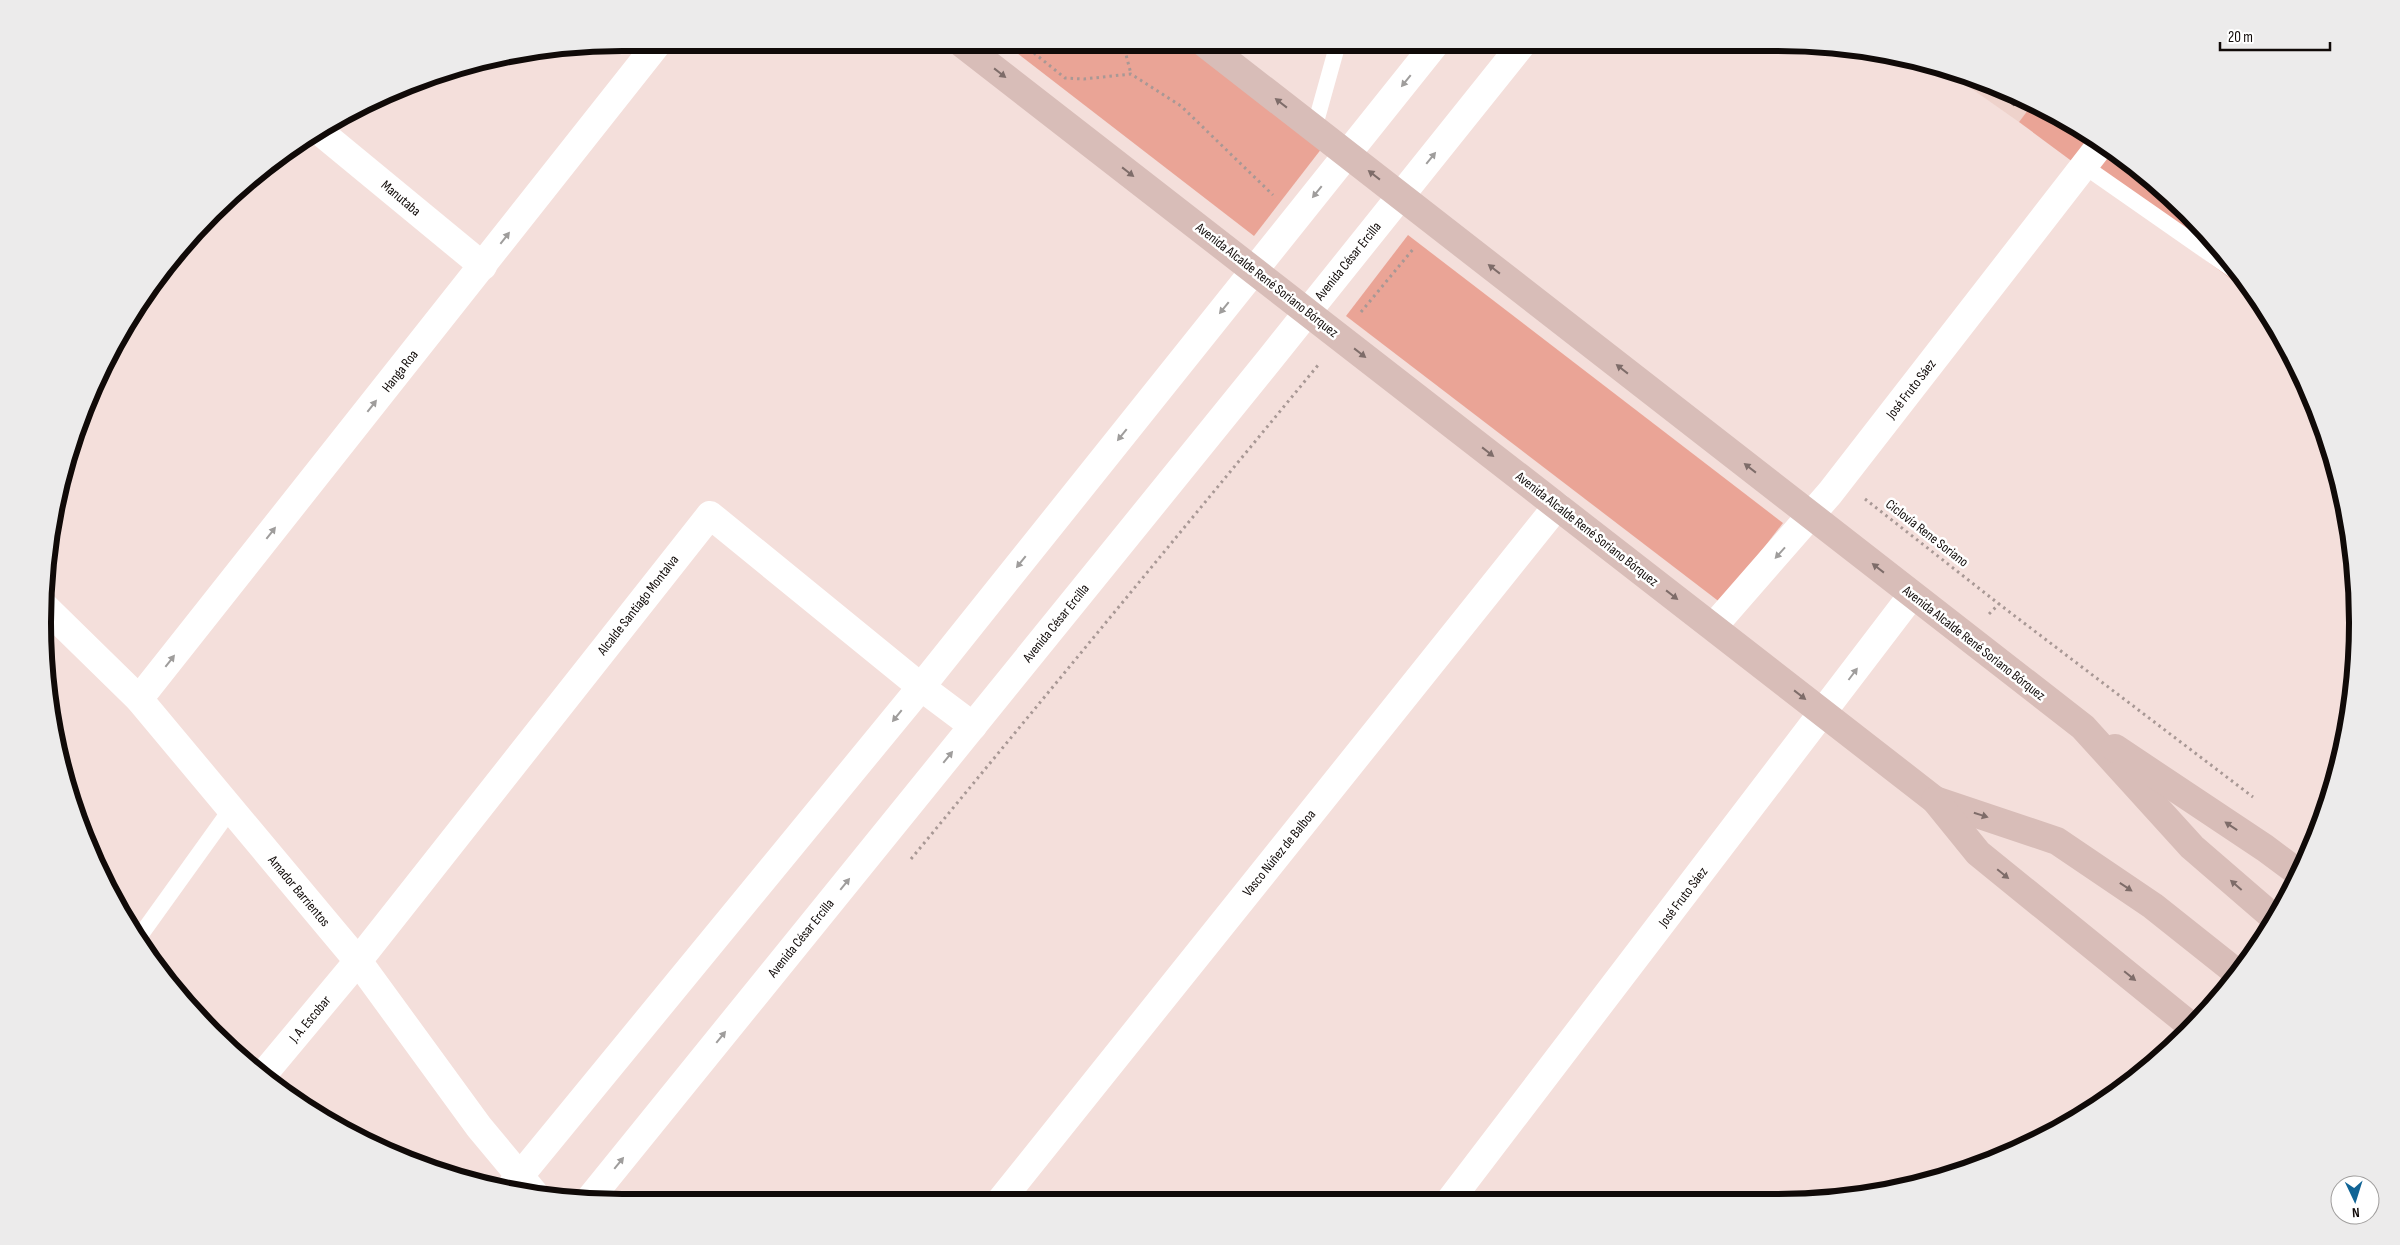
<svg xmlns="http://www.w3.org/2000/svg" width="2400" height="1245" font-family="'Sofia Sans Condensed',sans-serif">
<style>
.built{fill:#eed2cb}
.green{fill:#eaa496}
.building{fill:#baa6a2;stroke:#776461}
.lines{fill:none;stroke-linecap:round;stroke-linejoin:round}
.path{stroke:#a89895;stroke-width:3;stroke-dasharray:2.5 4;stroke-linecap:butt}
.service{stroke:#fff;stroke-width:16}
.minor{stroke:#fff;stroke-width:28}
.tertiary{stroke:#fff;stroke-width:28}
.secondary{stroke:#fff;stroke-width:28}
.primary{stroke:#d8bdb8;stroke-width:28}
.oneway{fill:#7e6c69}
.oneway2{fill:#9f9d9c}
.labels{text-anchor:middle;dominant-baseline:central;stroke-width:5;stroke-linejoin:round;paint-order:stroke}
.street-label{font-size:14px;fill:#100a08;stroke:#fff}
.rim{fill:none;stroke:#100a08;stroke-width:6}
</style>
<rect width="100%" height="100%" fill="#f4dfdb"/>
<polygon class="built" points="1942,68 2034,102 2019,122"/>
<g class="green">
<polygon points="1004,43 1187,43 1322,148 1254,236"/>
<polygon points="2034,102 2131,163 2214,240 2254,296 2019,122"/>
<polygon points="1408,235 1783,523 1721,603 1346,316"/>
</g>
<polygon class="building" points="1986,84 2021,97 2014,106"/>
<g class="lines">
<g class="path">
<polyline points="1026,43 1029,49 1065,78 1084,79 1131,74 1181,106 1273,195"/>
<polyline points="1123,43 1131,74"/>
<polyline points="1469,51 1474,43"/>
<polyline points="1361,312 1414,248"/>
<polyline points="1865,499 1999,604"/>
<polyline points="1989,614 1999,604 2253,797"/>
<polyline points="911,859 1319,364"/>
</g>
<g class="service">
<polyline points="1314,129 1338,43"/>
<polyline points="2084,166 2236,272"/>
<polyline points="137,940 231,809"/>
</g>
<g class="minor">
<polyline points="318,130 483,266"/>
<polyline points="1713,627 1830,493 2101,144"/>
<polyline points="139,699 658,43"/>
<polyline points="262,1076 358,961 710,515 921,687 973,726"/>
<polyline points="1451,1199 1912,595"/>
<polyline points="1001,1200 1557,506"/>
</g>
<polyline class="tertiary" points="44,606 139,699 358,961 479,1127 534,1193"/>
<g class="secondary">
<polyline points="509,1189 921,687 1436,43"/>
<polyline points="588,1201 1270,359 1523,43"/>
</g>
<g class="primary">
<polyline points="961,43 1935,800 2057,841 2153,906 2236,972"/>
<polyline points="1204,43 2083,727 2192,847 2273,917"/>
<polyline points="2115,748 2265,848 2300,874"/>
<polyline points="1935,800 1978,853 2190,1025"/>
</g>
</g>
<defs><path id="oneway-solid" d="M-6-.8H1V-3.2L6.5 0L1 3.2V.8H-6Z" transform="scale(1.25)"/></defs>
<g class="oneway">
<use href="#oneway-solid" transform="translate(1000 73) rotate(38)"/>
<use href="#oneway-solid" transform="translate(1281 103) rotate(-142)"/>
<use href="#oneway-solid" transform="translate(1128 172) rotate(38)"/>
<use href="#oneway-solid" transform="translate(1374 175) rotate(-142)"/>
<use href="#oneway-solid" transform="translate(1494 269) rotate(-142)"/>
<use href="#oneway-solid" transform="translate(1360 353) rotate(38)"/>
<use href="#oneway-solid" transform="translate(1622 369) rotate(-142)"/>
<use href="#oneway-solid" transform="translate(1488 452) rotate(38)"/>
<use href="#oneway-solid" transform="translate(1750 468) rotate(-142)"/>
<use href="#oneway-solid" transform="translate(1878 568) rotate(-142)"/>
<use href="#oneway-solid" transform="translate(1672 595) rotate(38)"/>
<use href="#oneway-solid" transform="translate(1800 695) rotate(38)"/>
<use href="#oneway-solid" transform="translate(1981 815) rotate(18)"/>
<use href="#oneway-solid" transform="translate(2231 826) rotate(-146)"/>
<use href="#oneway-solid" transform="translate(2003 874) rotate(39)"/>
<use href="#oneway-solid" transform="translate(2236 885) rotate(-139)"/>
<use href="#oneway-solid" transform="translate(2126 887) rotate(34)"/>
<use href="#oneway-solid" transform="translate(2130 976) rotate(39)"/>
</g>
<g class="oneway2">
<use href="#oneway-solid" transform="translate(1406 81) rotate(129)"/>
<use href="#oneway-solid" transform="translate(1431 158) rotate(-51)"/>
<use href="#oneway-solid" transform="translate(1317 192) rotate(129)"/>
<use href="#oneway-solid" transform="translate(505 238) rotate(-52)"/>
<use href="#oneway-solid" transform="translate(1224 308) rotate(129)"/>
<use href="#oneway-solid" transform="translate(372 406) rotate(-52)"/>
<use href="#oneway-solid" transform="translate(1122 435) rotate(129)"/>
<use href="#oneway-solid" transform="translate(271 533) rotate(-52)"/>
<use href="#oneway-solid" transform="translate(1780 553) rotate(132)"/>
<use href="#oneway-solid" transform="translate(1021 562) rotate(129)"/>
<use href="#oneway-solid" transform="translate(170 661) rotate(-52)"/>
<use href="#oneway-solid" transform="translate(1853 674) rotate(-53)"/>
<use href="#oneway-solid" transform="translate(897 716) rotate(129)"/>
<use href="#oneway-solid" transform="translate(948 757) rotate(-51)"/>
<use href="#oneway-solid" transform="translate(845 884) rotate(-51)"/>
<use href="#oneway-solid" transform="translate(721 1037) rotate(-51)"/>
<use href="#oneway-solid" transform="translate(619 1163) rotate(-51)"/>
</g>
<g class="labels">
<g class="street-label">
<text transform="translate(401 198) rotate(40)">Manutaba</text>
<text transform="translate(1348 261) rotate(-51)">Avenida César Ercilla</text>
<text transform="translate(1267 280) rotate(38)">Avenida Alcalde René Soriano Bórquez</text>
<text transform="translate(400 371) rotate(-52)">Hanga Roa</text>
<text transform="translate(1911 389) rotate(-52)">José Fruto Sáez</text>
<text transform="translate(1587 529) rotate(38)">Avenida Alcalde René Soriano Bórquez</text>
<text transform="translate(1927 533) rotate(38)">Ciclovía Rene Soriano</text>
<text transform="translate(638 605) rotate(-52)">Alcalde Santiago Montalva</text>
<text transform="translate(1056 623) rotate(-51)">Avenida César Ercilla</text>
<text transform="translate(1974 643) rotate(38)">Avenida Alcalde René Soriano Bórquez</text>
<text transform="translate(1279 853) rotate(-51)">Vasco Núñez de Balboa</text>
<text transform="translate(299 891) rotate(50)">Amador Barrientos</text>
<text transform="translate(1683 897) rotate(-53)">José Fruto Sáez</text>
<text transform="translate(801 938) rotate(-51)">Avenida César Ercilla</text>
<text transform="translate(310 1019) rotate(-50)">J. A. Escobar</text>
</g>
</g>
<path d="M0 0H2400V1245H0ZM622 51H1778A571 571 0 0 1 2349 622V623A571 571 0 0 1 1778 1194H622A571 571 0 0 1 51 623V622A571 571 0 0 1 622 51Z" fill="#ecebeb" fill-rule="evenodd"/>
<path class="rim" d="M622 51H1778A571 571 0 0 1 2349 622V623A571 571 0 0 1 1778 1194H622A571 571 0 0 1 51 623V622A571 571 0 0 1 622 51Z"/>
<g transform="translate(2355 1200) rotate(176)"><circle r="24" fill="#ffffff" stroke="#9f9d9c"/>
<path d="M0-4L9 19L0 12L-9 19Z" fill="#106495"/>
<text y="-8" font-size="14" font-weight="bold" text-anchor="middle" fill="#100a08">N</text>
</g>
<path d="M2220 42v8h110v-8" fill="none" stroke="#100a08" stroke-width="2.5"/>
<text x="2228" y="42" font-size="15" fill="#100a08" stroke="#ffffff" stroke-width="4" paint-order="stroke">20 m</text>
</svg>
